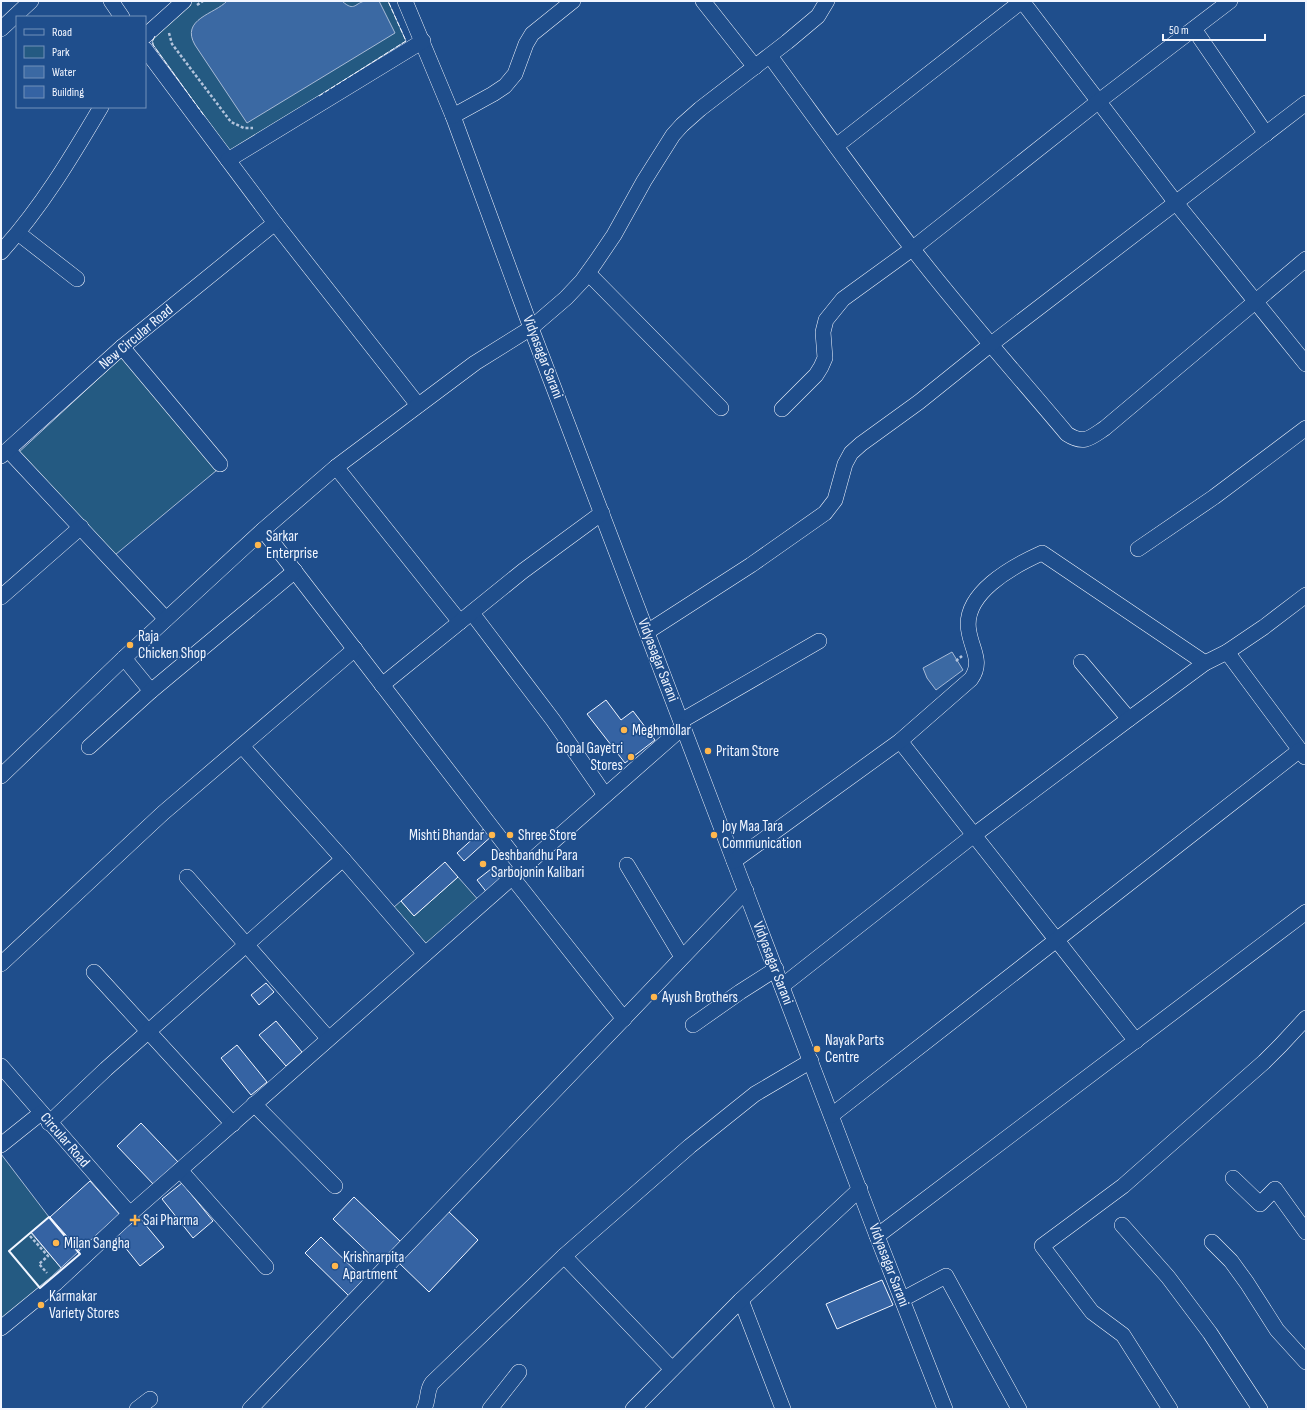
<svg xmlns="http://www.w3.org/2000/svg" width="1307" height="1410" font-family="'Sofia Sans Condensed',sans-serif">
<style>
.green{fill:#245a82;stroke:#a8bbd7}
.water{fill:#3b69a3;stroke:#a8bbd7}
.building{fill:#3563a3;stroke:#f2f6ff}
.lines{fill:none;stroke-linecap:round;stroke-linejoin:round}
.minor-casing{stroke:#f2f6ff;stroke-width:16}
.path{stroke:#b3c4dc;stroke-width:2.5;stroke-dasharray:3 2;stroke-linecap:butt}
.minor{stroke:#1f4e8c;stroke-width:15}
.fence{stroke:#f2f6ff;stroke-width:1;stroke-dasharray:5 2;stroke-linecap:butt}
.wall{stroke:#f2f6ff;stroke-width:2}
.poi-dot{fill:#ffb74d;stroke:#1f4e8c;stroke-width:1.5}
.labels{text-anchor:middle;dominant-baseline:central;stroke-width:3;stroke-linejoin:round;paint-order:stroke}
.street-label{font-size:15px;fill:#f2f6ff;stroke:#1f4e8c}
.poi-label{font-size:15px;fill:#f2f6ff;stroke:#1f4e8c;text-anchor:start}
</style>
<rect width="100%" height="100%" fill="#1f4e8c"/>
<g class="green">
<path d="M193,1H388L406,41L230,152L152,43C155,27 180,11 193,1Z"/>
<polygon points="125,354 217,470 115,555 17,454"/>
<polygon points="458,877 481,903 426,944 394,907 401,901 414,916"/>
<polygon points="1,1154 49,1217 31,1233 62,1269 1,1320"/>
</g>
<g class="water">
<path d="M227,1H342C355,13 355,2 366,1C370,0 375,1 379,1L395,33L247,123L195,45C180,19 215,14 227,1Z"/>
<polygon points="952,652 963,670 936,690 927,678 923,668"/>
</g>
<g class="building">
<polygon points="606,700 621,720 633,711 655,740 625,763 587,714"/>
<polygon points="487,826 494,834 464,861 457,853"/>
<polygon points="445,862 458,877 414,916 401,901"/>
<polygon points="491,869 502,882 488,894 477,880"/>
<polygon points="266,983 274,992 259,1005 251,995"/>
<polygon points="276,1021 302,1052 286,1066 259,1035"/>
<polygon points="237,1045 267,1082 251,1095 221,1058"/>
<polygon points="141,1123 179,1163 155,1186 117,1146"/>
<polygon points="90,1181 121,1216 80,1251 50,1217"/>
<polygon points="182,1183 213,1221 193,1238 162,1199"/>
<polygon points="354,1197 401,1242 380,1264 333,1219"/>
<polygon points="448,1211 478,1240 429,1292 398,1262"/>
<polygon points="49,1217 80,1254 62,1269 31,1232"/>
<polygon points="139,1217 164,1247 140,1266 116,1236"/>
<polygon points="321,1237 365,1280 349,1296 305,1253"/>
<polygon points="882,1280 893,1305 837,1329 826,1304"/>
</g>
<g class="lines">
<g class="minor-casing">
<g id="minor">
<polyline points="111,1 122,17"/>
<polyline points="405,1 453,116 531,328 734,861 877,1236 945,1409"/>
<polyline points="703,1 755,67"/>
<polyline points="1022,1 1176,203 1306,364"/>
<polyline points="1,29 31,1"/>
<polyline points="1194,29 1266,134"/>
<polyline points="145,36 184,1"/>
<polyline points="145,49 275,223 418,405"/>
<path d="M770,56C817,120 863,185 912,248C961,312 1015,372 1067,434C1084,445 1090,438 1105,428L1306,259"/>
<polyline points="453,116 493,94 505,86 515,74 526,44 532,34 573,1"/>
<polyline points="836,146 1022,1"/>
<polyline points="228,160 423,41"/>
<polyline points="18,233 77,279"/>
<path d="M1,252C41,208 71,158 101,107"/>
<polyline points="588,273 721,408"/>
<polyline points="122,347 220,464"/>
<polyline points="782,409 816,375 821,367 825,358 823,332 826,320 843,299 912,249 1099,101 1230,1"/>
<polyline points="8,450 166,619"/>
<polyline points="1,456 122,347 275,223"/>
<polyline points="336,467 460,622"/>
<polyline points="263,530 523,868"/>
<polyline points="1138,549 1214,497 1306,428"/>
<polyline points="1,597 81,527"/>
<polyline points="472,613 553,720 605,795"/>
<polyline points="647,632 751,565 825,513 835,500 845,464 851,453 861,444 919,402 990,345 1306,103"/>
<polyline points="1227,652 1305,757"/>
<polyline points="124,658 151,691"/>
<polyline points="1081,662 1129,719"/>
<polyline points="382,685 523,571 602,513"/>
<polyline points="681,721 819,641"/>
<polyline points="900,741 1136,1041"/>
<polyline points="242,746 343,859 425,954"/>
<polyline points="89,747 151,691 295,571"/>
<polyline points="1,776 124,658 263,530 336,467 475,363 531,328 566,298 582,281 595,263 614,235 644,181 673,135 682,125 700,109 787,42 818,16 827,1"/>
<path d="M734,861L900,741L971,679C983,662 972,650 969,632C961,594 1013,566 1042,553L1205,663"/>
<polyline points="627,865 682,957"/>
<polyline points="187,877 328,1038"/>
<polyline points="512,877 624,1019"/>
<polyline points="1,964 163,813 355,649"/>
<polyline points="94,972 233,1124"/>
<polyline points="782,986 974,835 1129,719 1205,663 1227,652 1264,627 1306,595"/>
<polyline points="693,1025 740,992 776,969"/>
<polyline points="1,1066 130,1214"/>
<polyline points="254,1104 335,1186"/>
<polyline points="832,1115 1300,750"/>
<polyline points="49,1123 106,1069 343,859"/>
<polyline points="1,1145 41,1113"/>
<polyline points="180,1170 266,1267"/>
<polyline points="1233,1178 1260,1204 1275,1189 1306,1232"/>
<polyline points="1122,1225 1168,1277 1210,1333 1260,1409"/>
<polyline points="877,1236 1306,912"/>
<polyline points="1212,1242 1231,1261 1247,1283 1277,1330 1306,1362"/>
<polyline points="564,1256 672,1369"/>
<polyline points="903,1299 946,1276 1019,1409"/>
<polyline points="741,1300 783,1409"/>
<polyline points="1,1328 56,1283 130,1214 683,727"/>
<polyline points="137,1409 150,1399"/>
<polyline points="250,1409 746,891"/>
<path d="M424,1409C429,1400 426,1391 432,1383L564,1256L690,1146L755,1094L811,1061"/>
<polyline points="490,1409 519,1372"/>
<polyline points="633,1409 741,1300 860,1189"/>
<polyline points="1170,1409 1123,1335 1092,1312 1042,1246 1123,1186 1264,1062 1281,1045 1306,1018"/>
</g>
</g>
<g class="path">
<polyline points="197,5 203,1"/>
<polyline points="169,33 172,44 231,122 244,128 253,128"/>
<polyline points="956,661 962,656"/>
<polyline points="30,1236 48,1256 39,1264 47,1273"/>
</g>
<use href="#minor" class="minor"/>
<g class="fence">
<polyline points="155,36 153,40 153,45 205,117"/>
<polyline points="319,96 406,41 388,1"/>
</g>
<polygon class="wall" points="49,1217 80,1254 40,1288 9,1251"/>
</g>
<g class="poi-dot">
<circle cx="258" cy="545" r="4"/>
<circle cx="130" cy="645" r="4"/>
<circle cx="624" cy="730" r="4"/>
<circle cx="708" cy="751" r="4"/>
<circle cx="631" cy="757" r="4"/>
<circle cx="492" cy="835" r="4"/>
<circle cx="510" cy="835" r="4"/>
<circle cx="714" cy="835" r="4"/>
<circle cx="483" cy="864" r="4"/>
<circle cx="654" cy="997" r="4"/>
<circle cx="817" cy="1049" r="4"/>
<path d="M133 1214h4v4h4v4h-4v4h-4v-4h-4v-4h4z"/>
<circle cx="56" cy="1243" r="4"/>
<circle cx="335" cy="1266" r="4"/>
<circle cx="41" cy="1305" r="4"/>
</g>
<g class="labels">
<g class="street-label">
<text transform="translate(136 337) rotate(-40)">New Circular Road</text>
<text transform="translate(543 357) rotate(69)">Vidyasagar Sarani</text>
<text transform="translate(658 660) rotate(69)">Vidyasagar Sarani</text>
<text transform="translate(773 963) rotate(69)">Vidyasagar Sarani</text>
<text transform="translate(65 1140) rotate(49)">Circular Road</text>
<text transform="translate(889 1265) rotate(69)">Vidyasagar Sarani</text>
</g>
<g class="poi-label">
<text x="266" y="536">Sarkar<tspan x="266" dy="17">Enterprise</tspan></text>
<text x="138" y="636">Raja<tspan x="138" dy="17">Chicken Shop</tspan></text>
<text x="632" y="730">Meghmollar</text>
<text x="623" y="748" text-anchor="end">Gopal Gayetri<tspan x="623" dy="17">Stores</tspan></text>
<text x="716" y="751">Pritam Store</text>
<text x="722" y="826">Joy Maa Tara<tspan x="722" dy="17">Communication</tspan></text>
<text x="484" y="835" text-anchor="end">Mishti Bhandar</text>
<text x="518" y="835">Shree Store</text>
<text x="491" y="855">Deshbandhu Para<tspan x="491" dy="17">Sarbojonin Kalibari</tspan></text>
<text x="662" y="997">Ayush Brothers</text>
<text x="825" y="1040">Nayak Parts<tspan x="825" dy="17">Centre</tspan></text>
<text x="143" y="1220">Sai Pharma</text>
<text x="64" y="1243">Milan Sangha</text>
<text x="343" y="1257">Krishnarpita<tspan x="343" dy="17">Apartment</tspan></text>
<text x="49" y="1296">Karmakar<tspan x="49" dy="17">Variety Stores</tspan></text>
</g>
</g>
<rect width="1307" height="1410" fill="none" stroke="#f2f6ff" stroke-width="4"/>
<rect x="16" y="16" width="130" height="92" fill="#1f4e8c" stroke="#7391ba"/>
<rect x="24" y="29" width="20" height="6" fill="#1f4e8c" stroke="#7391ba"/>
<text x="52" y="36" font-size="12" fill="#f2f6ff">Road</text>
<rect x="24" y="46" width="20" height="12" fill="#245a82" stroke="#7391ba"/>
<text x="52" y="56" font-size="12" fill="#f2f6ff">Park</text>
<rect x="24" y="66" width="20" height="12" fill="#3b69a3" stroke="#7391ba"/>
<text x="52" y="76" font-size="12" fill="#f2f6ff">Water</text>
<rect x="24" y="86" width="20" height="12" fill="#3563a3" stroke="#7391ba"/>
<text x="52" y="96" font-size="12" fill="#f2f6ff">Building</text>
<path d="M1163 34v6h102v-6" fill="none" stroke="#f2f6ff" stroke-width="2"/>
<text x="1169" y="34" font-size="12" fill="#f2f6ff" stroke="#1f4e8c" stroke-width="3" paint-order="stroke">50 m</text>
</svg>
